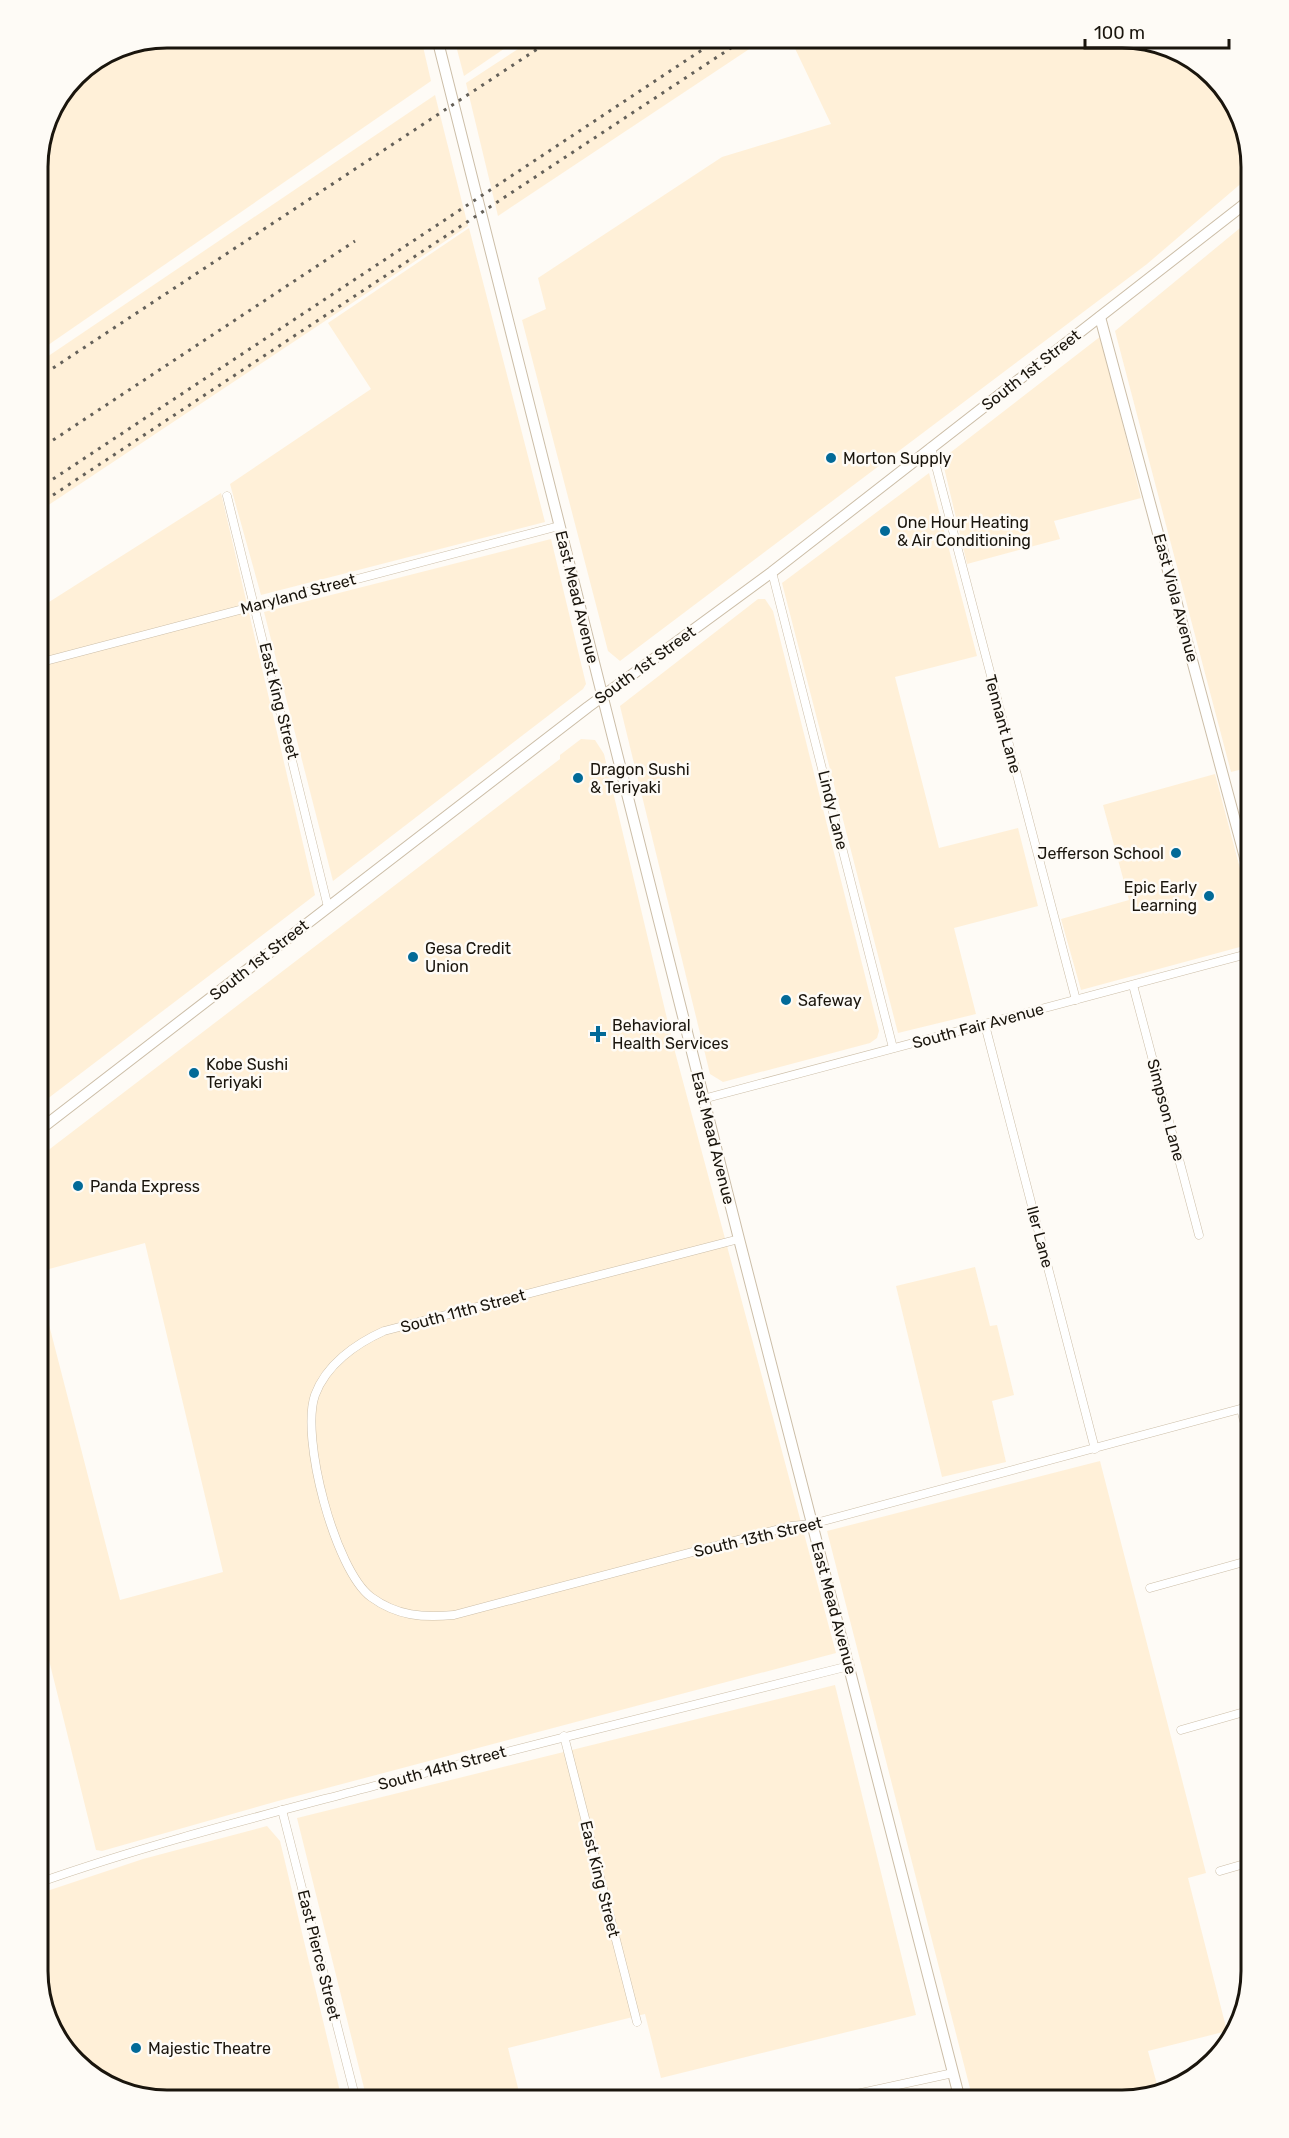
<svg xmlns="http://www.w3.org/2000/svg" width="1289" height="2138" font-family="Rubik,sans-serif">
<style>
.built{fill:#fff0d8}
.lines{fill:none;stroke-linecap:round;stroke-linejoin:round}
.street-casing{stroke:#ccbea8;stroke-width:9}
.secondary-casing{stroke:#ccbea8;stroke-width:12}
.street{stroke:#fff;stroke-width:8}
.secondary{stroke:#fff;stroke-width:10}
.rail{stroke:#646059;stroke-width:3;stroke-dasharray:3 6;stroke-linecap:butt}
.poi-dot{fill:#026a98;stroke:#fefbf6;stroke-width:2}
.labels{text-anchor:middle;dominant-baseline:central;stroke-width:5;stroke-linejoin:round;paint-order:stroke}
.street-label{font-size:16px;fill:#1a150d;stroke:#fefbf6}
.poi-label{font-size:16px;fill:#1a150d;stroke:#fefbf6;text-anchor:start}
.rim{fill:none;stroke:#1a150d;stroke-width:3}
</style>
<rect width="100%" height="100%" fill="#fefbf6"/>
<g class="built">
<polygon points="167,38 421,38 431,81 38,352 38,159 48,117 76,75 118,47"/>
<polygon points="454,38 520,38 464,76"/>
<polygon points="535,38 766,38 498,216 466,83"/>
<polygon points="790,38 1131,38 1194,60 1238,110 1251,175 1147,264 620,661 608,651 522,320 546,309 538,278 722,157 831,124"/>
<polygon points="435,95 468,226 38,512 38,363"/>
<polygon points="1251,219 1251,767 1231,772 1115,331"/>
<polygon points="469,228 545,522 261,595 230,484 371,389 328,323"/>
<polygon points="1101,336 1141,498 1054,521 1060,539 967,564 942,459"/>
<polygon points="929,473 977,656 895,677 939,848 1018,828 1038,906 954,928 976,1014 898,1033 782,583"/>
<polygon points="221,493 315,895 38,1106 38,609"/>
<polygon points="551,539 586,684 583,689 333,881 264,612"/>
<polygon points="758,599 765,599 773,611 879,1031 877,1038 870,1043 723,1082 710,1074 620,706"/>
<polygon points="581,739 595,740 604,754 674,1048 836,1653 278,1801 102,1851 96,1850 46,1648 38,1650 38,1282 120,1600 223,1572 145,1243 38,1272 38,1158 560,759 560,755"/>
<polygon points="1215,774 1251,910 1251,944 1081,990 1061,919 1129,900 1103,805"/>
<polygon points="975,1267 990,1326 997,1325 1014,1395 992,1401 1006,1462 942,1477 896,1286"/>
<polygon points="1100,1461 1206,1873 1188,1878 1227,2031 1148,2051 1159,2092 1122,2100 973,2100 827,1531"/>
<polygon points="835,1685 916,2015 661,2078 645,2014 508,2048 521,2100 367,2100 297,1818"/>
<polygon points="267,1826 280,1841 342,2100 159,2100 95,2079 51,2028 38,1971 38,1894 143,1859"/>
</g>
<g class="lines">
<g class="street-casing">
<g id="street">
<polyline points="931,447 1076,1000"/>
<polyline points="227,496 328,907"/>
<polyline points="772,572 893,1048"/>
<polyline points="38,663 559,526"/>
<polyline points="1133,985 1199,1235"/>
<polyline points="985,1025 1095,1449"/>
<polyline points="703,1099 1251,953"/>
<path d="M739,1239L384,1331C355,1344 326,1365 315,1395C300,1437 335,1570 371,1597C397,1616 423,1618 454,1615L791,1526L812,1524L1251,1406"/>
<polyline points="1241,1409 1251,1448"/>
<polyline points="1150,1588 1251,1560"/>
<polyline points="1181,1730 1251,1710"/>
<polyline points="564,1736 637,2022"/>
<polyline points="282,1810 356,2100"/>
<polyline points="1220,1871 1251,1862"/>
<path d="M38,1883C148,1844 261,1816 374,1786C532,1745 691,1705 849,1666"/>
<polyline points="829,2100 953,2073"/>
</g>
</g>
<g class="secondary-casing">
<g id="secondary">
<polyline points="437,38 739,1239 960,2100"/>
<polyline points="1100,317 1251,880"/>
<polyline points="38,1131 588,707 772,572 1251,199"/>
</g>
</g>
<use href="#street" class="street"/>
<use href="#secondary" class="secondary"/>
<g class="rail">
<polyline points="38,378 554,38"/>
<polyline points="38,450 355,241"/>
<polyline points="38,489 720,38"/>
<polyline points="38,505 746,38"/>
</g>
</g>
<g class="poi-dot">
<circle cx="831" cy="458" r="6"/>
<circle cx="885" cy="531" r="6"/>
<circle cx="578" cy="778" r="6"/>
<circle cx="1176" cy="853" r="6"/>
<circle cx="1209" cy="896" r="6"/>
<circle cx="413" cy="957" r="6"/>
<circle cx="786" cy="1000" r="6"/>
<path d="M595 1025h6v6h6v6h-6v6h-6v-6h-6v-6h6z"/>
<circle cx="194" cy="1073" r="6"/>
<circle cx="78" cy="1186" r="6"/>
<circle cx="136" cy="2048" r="6"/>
</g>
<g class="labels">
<g class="street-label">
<text transform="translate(1031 370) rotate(-38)">South 1st Street</text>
<text transform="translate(298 594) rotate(-15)">Maryland Street</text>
<text transform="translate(577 597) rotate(76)">East Mead Avenue</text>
<text transform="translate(1176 598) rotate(75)">East Viola Avenue</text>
<text transform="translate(645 665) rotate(-36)">South 1st Street</text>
<text transform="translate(279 701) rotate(76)">East King Street</text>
<text transform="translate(1003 724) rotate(75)">Tennant Lane</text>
<text transform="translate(833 810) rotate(76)">Lindy Lane</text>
<text transform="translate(259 960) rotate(-38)">South 1st Street</text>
<text transform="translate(978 1026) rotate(-15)">South Fair Avenue</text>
<text transform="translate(1166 1110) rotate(75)">Simpson Lane</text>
<text transform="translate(713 1138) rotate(76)">East Mead Avenue</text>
<text transform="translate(1040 1237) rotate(75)">Iler Lane</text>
<text transform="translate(463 1311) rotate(-15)">South 11th Street</text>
<text transform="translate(758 1537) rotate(-13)">South 13th Street</text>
<text transform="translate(834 1608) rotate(75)">East Mead Avenue</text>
<text transform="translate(442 1768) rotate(-15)">South 14th Street</text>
<text transform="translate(600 1879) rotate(76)">East King Street</text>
<text transform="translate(319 1955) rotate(76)">East Pierce Street</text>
</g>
<g class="poi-label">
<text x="843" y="458">Morton Supply</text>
<text x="897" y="522">One Hour Heating<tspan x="897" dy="18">&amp; Air Conditioning</tspan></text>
<text x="590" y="769">Dragon Sushi<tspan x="590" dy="18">&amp; Teriyaki</tspan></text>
<text x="1164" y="853" text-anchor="end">Jefferson School</text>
<text x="1197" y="887" text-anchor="end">Epic Early<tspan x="1197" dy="18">Learning</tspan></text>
<text x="425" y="948">Gesa Credit<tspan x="425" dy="18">Union</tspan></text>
<text x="798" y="1000">Safeway</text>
<text x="612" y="1025">Behavioral<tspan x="612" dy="18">Health Services</tspan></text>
<text x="206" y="1064">Kobe Sushi<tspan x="206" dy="18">Teriyaki</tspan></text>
<text x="90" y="1186">Panda Express</text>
<text x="148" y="2048">Majestic Theatre</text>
</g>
</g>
<path d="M0 0H1289V2138H0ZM167 48H1122A119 119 0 0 1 1241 167V1971A119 119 0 0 1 1122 2090H167A119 119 0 0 1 48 1971V167A119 119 0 0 1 167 48Z" fill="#fefbf6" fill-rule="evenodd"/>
<path class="rim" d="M167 48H1122A119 119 0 0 1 1241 167V1971A119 119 0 0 1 1122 2090H167A119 119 0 0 1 48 1971V167A119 119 0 0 1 167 48Z"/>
<path d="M1085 39v9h144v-9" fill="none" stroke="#1a150d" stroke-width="3"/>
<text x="1094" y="39" font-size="18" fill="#1a150d" stroke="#fefbf6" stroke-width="4.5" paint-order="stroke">100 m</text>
</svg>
